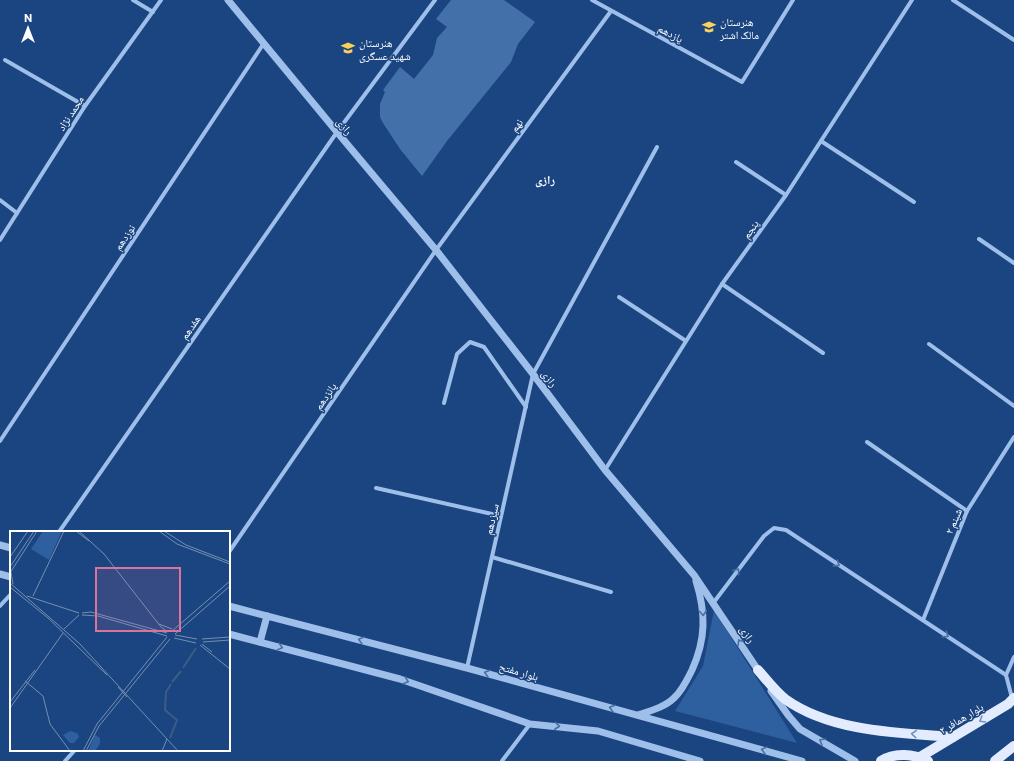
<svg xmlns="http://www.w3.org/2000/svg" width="1014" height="761" font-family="Commissioner,'Noto Naskh Arabic',sans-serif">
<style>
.green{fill:#2e5f9f}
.building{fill:#4470aa}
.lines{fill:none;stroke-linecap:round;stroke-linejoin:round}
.minor{stroke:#9ebfea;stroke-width:4}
.tertiary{stroke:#9ebfea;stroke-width:7}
.primary{stroke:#e2ecfe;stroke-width:10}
.oneway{stroke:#4970a5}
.oneway2{stroke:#7590b9}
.labels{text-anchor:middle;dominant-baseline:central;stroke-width:3;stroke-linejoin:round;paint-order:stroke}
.poi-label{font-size:11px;fill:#fff;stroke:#1b4580;text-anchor:start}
.street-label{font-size:11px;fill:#fff;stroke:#1b4580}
.neighbourhood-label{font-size:12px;font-weight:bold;fill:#fff;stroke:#1b4580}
.inset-river{fill:none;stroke:#3c5c87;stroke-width:2}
.inset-road{fill:none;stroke:#768fb3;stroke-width:1}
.view{fill:#da749d;fill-opacity:0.15;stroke:#da749d;stroke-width:2}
.inset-edge{fill:none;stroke:#fff;stroke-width:2}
</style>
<rect width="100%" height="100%" fill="#1b4580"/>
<polygon class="green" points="714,610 797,743 675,711 703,666"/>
<polygon class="building" points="451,0 504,0 535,22 518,44 511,62 447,141 422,176 400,149 383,123 380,117 380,104 385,92 383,90 400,67 414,79 433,55 437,38 447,27 436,19"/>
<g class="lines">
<g class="minor">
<polyline points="133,0 153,12"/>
<polyline points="592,0 742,82 793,0"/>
<polyline points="953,0 1014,40"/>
<polyline points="5,60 85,106"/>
<polyline points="821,141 914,202"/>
<polyline points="736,162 786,195"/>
<polyline points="0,200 17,213"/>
<polyline points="979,239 1014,263"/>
<polyline points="0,240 85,106 161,0"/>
<polyline points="722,284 823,353"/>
<polyline points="619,297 686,341"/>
<polyline points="929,344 1014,406"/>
<polyline points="444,403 457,354 470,342 484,347 526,407"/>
<polyline points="0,441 264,43"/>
<polyline points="867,442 967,511"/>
<polyline points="605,470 722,284 786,195 912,0"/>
<polyline points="376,488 501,516"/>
<polyline points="59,532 337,132 435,0"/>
<polyline points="229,552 436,250 611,11"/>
<polyline points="492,557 611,592"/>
<polyline points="714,602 764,536 774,528 786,530 1006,675 1012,698"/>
<polyline points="0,606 11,594"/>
<polyline points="923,620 967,511 1014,437"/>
<polyline points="467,668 533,374 657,147"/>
<polyline points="1006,675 1014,657"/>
<polyline points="65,761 75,750"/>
<polyline points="502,761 530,724"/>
</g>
<g class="tertiary">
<polyline points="228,0 337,132 436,250 533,374 605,470 694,575 760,673"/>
<polyline points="0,545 11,548"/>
<polyline points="0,574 11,577"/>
<polyline points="229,606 467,668 802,761"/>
<polyline points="229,634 400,679 530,724 598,731 700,761"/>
<polyline points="260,642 267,616"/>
<polyline points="771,691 788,715 800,729 855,761"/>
<path d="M638,715C650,711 665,707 674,698C682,691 687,680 692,670C706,639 706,613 696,581"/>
</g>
<g class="primary">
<path d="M758,670C766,679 775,691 785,699C831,732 899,733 953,737"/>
<polyline points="920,757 1008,704 1014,698"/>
<path d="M881,761C895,752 913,754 928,761"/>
<polyline points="995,761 1014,746"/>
</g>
</g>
<defs><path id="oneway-chevron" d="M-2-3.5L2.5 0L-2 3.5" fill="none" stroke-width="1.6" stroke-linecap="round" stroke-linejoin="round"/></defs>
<g class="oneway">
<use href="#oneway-chevron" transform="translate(837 564) rotate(33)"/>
<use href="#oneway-chevron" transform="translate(737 571) rotate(-53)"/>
<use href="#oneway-chevron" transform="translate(703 613) rotate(85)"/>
<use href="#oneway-chevron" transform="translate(946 635) rotate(33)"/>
<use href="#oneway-chevron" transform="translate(361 640) rotate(-165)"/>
<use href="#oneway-chevron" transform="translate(740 642) rotate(-123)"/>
<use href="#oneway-chevron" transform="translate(280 647) rotate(15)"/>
<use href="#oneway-chevron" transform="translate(487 673) rotate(-164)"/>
<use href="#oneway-chevron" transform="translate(406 681) rotate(19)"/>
<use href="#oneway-chevron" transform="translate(612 708) rotate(-164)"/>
<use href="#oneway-chevron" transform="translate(557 726) rotate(6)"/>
<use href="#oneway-chevron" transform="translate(822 741) rotate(-149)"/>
<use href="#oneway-chevron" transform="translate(764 750) rotate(-165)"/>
</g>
<g class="oneway2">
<use href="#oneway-chevron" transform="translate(982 720) rotate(149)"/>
<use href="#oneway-chevron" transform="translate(914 734) rotate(-175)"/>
</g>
<defs>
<g id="school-bare" transform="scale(1.08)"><path d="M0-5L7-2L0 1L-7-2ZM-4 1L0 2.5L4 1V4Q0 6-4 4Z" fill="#fbd05b" stroke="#1b4580" stroke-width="2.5" paint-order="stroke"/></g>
</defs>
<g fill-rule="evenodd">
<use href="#school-bare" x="709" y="27"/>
<use href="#school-bare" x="348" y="48"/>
</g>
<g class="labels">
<g class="poi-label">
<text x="720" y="21">هنرستان<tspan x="720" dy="13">مالک اشتر</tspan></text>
<text x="359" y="42">هنرستان<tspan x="359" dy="13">شهید عسگری</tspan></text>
</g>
<g class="street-label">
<text transform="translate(671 33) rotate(28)">یازدهم</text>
<text transform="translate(70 113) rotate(-57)">محمد نژاد</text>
<text transform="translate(516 125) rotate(-54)">نهم</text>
<text transform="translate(345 126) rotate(50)">رازی</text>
<text transform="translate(750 229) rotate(-55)">پنجم</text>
<text transform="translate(124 237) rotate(-56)">نوزدهم</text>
<text transform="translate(190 327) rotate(-55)">هفدهم</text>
<text transform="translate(550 378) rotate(53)">رازی</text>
<text transform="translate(325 396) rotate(-56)">پانزدهم</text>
<text transform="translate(491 519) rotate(-77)">سیزدهم</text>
<text transform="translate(953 521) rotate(-67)">شبنم ۲</text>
<text transform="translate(748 634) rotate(57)">رازی</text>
<text transform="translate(519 671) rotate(16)">بلوار مفتح</text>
<text transform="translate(961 718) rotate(-31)">بلوار همافر ۲</text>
</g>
<g class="neighbourhood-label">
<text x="545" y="179">رازی</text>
</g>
</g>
<g transform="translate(10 531)">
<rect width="220" height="220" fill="#1b4580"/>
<path d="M33,0H52L39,29L21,18ZM60,200L67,202L69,206L64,212H60L53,204ZM85,204L90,207V213L85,220H78Z" fill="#2e5f9f"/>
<path class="inset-river" d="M173,137L186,117M162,151L171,140M160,207L167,189L155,179L156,161L161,153"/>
<path class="inset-road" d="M66,0L79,10M69,0L94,23L151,96L158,101M149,0L167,13L220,33M154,0L176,14L220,31M0,26L18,0M0,36L24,0M1,41L3,53M0,42L27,0M0,52L70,113L168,220M0,56L38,87L97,144M17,65L69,82M23,65L54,0M72,82L81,81L157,102M72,84L88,85L157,105M149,93L162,98M54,98L69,84M162,100L220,50M165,103L220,55M165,104L187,108M164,107L186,112M192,108L220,106M193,111L220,109M192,113L202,121M190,114L220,138M15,150L33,165L40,193L60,220M108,156L117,166M0,171L25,139M0,177L53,102M73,220L87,193L157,106M76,220L89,195L160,108M152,220L157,208"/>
<path class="view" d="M86,37H170V100H86Z"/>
<rect width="220" height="220" class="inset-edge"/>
</g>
<g transform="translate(28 28)" stroke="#1b4580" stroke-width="3" paint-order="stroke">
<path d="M0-3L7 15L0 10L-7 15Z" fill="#ffffff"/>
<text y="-6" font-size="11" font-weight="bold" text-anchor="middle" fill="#ffffff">N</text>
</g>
</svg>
